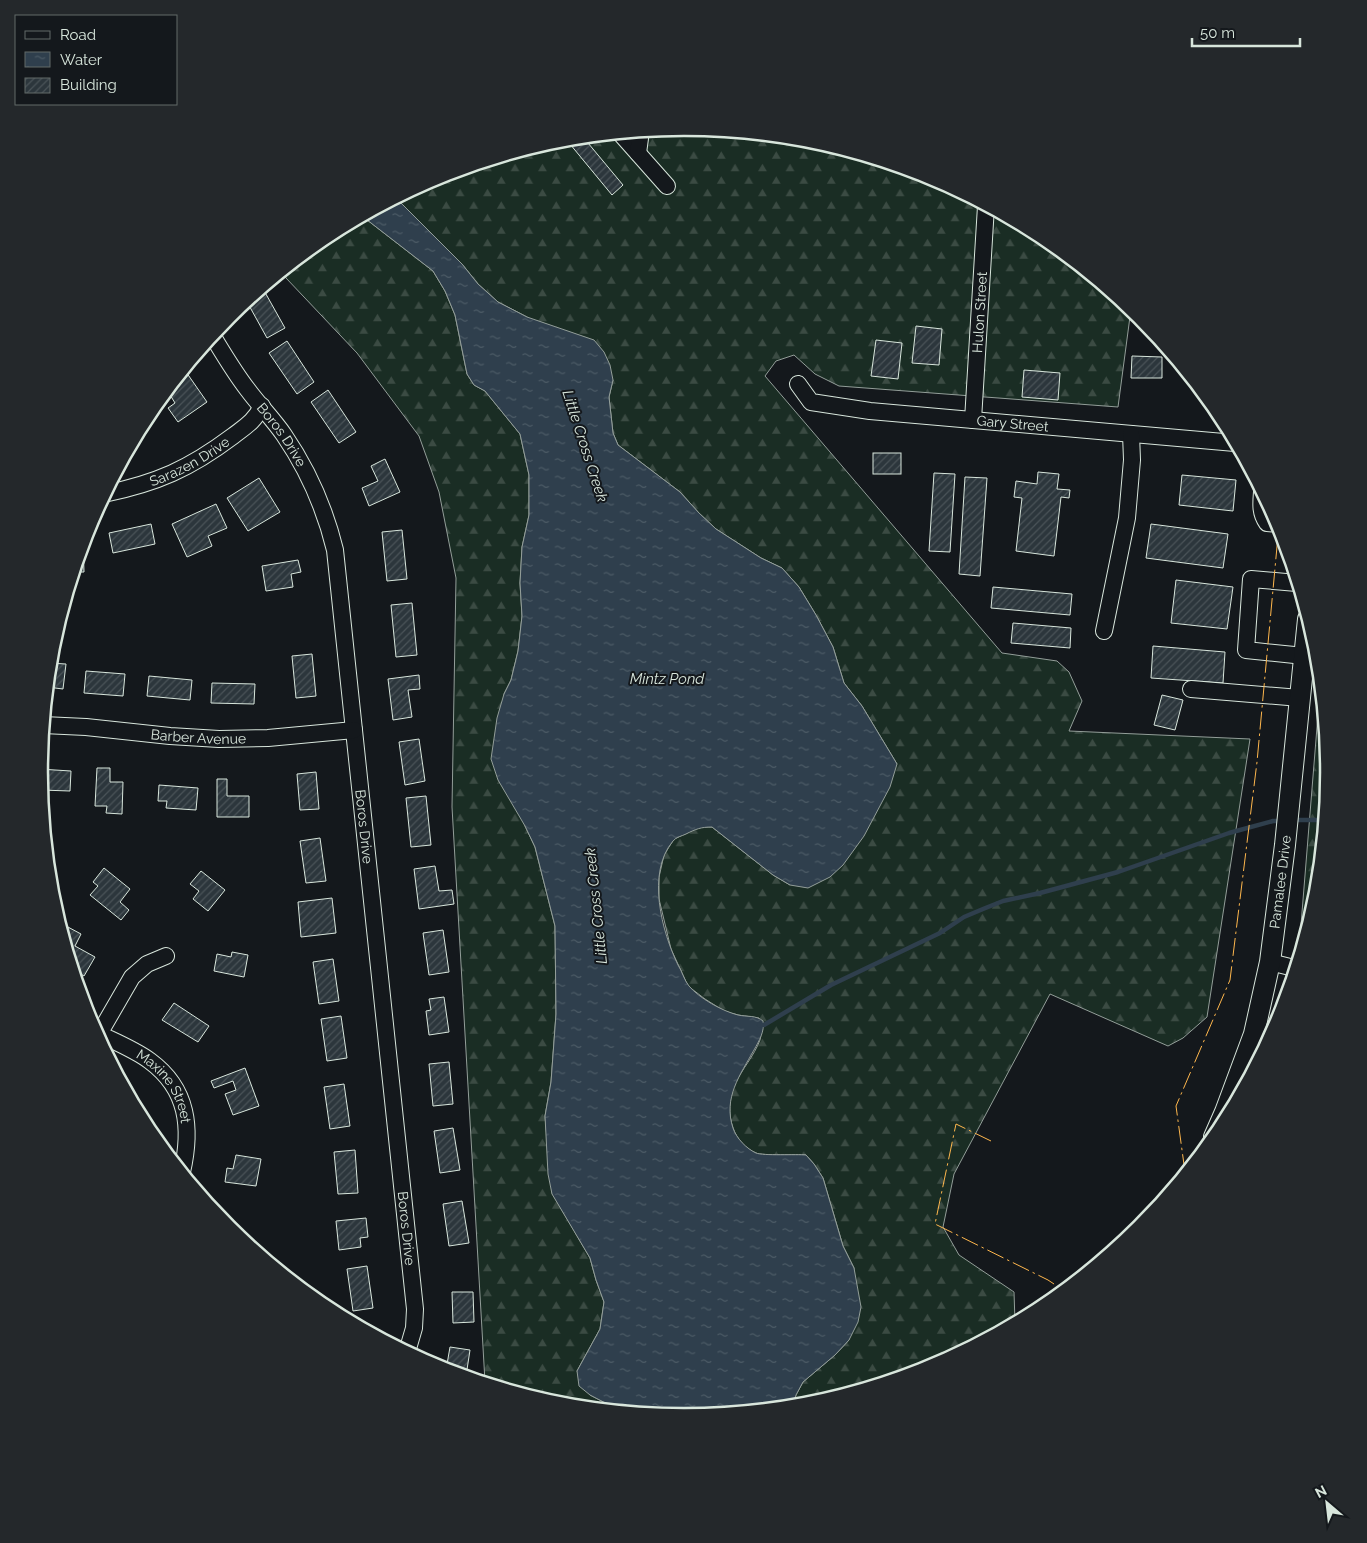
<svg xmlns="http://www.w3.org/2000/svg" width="1367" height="1543" font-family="Raleway,sans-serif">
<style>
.forest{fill:url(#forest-firs);stroke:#939e99}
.water{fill:url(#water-ripples);stroke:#939e99}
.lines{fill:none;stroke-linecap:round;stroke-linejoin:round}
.stream{stroke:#2f3f4d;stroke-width:4.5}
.building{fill:url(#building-hatch);stroke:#d8e6dc}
.minor-casing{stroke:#d8e6dc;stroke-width:18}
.major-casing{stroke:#d8e6dc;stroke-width:22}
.minor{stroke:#14181c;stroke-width:16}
.major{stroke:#14181c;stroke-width:20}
.power{stroke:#ffb74d;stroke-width:1;stroke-dasharray:18 4 2.5 4;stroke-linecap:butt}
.labels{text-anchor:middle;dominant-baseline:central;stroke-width:4;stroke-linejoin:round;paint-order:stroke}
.street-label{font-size:14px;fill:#d8e6dc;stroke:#14181c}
.water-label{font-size:15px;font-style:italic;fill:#d8e6dc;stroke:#14181c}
.rim{fill:none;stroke:#d8e6dc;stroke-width:2.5}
</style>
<defs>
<pattern id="forest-firs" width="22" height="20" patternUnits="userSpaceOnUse" patternTransform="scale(1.25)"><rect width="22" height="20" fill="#1a2d24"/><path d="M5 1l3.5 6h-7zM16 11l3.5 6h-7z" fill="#3b4b43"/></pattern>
<pattern id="water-ripples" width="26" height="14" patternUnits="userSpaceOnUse" patternTransform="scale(1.25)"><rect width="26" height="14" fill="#2f3f4d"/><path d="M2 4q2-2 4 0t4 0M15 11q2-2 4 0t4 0" fill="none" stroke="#4c5b66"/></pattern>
<pattern id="building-hatch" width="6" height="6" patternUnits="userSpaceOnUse" patternTransform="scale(1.25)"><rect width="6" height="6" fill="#2c363c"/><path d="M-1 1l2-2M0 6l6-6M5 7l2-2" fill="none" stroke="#4a5358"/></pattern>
</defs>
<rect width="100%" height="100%" fill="#14181c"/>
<g class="forest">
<path d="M684,127L810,139L931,176L1042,236L1131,309L1118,407L839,386L815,374L794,355L776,361L765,376L1002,653L1057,661L1069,672L1082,701L1069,731L1250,739L1207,1017L1183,1038L1168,1046L1050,994L954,1174L943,1227L959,1255L1014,1292L1015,1322L930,1367L809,1404L793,1405L796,1395L803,1382L835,1355L849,1340L854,1268L843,1246L823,1178L814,1164L806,1155C797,1154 763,1156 756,1153C730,1142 724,1108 735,1084C742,1069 754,1056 760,1040C762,1034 759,1024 759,1018L738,1015L724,1011L705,999L688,986L671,949L659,899V877L664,855L674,839L700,827H712L773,875L790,885L897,764L862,706L844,683L833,647L816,615L799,587L782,568L761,558L716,529L699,513L680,492L618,445L613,433L609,397L613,380L527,317L498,302L478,284L462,264L396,198L437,176L558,139Z"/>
<polygon points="362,216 433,271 445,291 455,315 467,374 474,385 485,391 520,434 529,475 529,515 522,547 520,583 522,616 518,651 511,680 504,694 525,826 535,847 555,926 556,1014 551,1082 545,1116 552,1193 590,1258 596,1280 604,1302 600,1329 577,1371 590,1395 619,1410 557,1404 485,1382 452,807 456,578 439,492 419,436 357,353 286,278 282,271 326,235"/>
<polygon points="1320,690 1328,772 1316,898 1302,942 1300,937"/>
</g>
<path class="water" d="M396,198L462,264L478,284L498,302L527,317L594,340L604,352L610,365L613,380L609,397L613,433L618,445L680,492L699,513L716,529L761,558L782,568L799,587L816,615L833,647L844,683L862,706L897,764L890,787L864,836L843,865L830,877L808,888L790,885L773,875L712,827C701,827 696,829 686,834C682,836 676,837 673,841C646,873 662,932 678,965C682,971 684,980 689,986C699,998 722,1011 738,1015C747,1017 756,1015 763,1021C765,1031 759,1041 754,1050C740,1075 723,1098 733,1128C736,1138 747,1149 756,1153C763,1156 797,1154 806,1155L814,1164L823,1178L843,1246L854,1268L861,1307L858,1322L849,1340L835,1355L803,1382L796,1395L793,1405L683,1416L619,1410L590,1395L579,1386L577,1371L600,1329L604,1302L596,1280L590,1258L552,1194L548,1174L545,1116L551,1082L556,1014L555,926L535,847L525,826L498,780L491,759L497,718L504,694L511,680L518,651L522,616L520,583L522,547L529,515V475L520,434L485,391L474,385L467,374L455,315L445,291L433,271L362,216Z"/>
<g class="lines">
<g class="stream">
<polyline points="1292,820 1324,820"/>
<polyline points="759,1025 764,1025 831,985 940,933 964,917 983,909 1003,901 1040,893 1118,872 1229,833 1273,821 1281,821"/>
</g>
</g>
<g class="building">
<polygon points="583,137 623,185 612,195 565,138"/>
<polygon points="262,287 285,328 267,338 246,300"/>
<polygon points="916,326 942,329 939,365 912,363"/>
<polygon points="876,340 902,343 898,379 871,376"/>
<polygon points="287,341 314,382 297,394 269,353"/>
<polygon points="1132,356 1162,357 1162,378 1131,378"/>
<polygon points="184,369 207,402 178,422 168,408 175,403 167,390"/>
<polygon points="1024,370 1060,373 1058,400 1022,397"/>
<polygon points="328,390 356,432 339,443 311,402"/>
<rect x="873" y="453" width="28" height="21"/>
<polygon points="385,459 400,492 369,506 362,488 378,481 371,466"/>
<polygon points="1038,472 1059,474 1057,489 1070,490 1069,498 1061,497 1054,556 1016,551 1022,498 1014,497 1016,481 1037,484"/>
<polygon points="934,473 955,474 950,552 929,551"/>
<polygon points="1182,475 1236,480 1233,511 1179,505"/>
<polygon points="965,477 987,478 980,576 959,574"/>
<polygon points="259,478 280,512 248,531 227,498"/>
<polygon points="216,504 227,528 208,536 212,546 187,557 172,524"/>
<polygon points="151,524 155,544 113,553 109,533"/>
<polygon points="1151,524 1228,534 1223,568 1146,558"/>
<polygon points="402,530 407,579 387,581 382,532"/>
<polygon points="83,541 84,572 73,572"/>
<polygon points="298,560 301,572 291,574 293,587 266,591 262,566"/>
<polygon points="1176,580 1233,587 1227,629 1171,623"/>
<polygon points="993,587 1072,594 1070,615 991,608"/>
<polygon points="412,603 417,655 396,657 391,605"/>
<polygon points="1013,623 1071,628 1070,648 1011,643"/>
<polygon points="1153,646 1225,652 1223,683 1151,678"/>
<polygon points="312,654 316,696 296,698 292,656"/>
<polygon points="49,663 66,664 63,689 47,687"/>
<polygon points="86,671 125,674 123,696 84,693"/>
<polygon points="419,675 420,689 408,690 412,717 393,720 388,679"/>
<polygon points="149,676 192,680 190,700 147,696"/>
<polygon points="212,683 255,684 254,704 211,703"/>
<polygon points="1162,695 1183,700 1175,730 1154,725"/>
<polygon points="419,739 425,781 405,785 399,742"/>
<polygon points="97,768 110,768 110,782 123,782 122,814 106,813 107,806 95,806"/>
<polygon points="39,769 71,771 70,791 41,790"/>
<polygon points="316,772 319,809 300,810 297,774"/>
<polygon points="217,779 227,779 227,796 249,796 249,817 217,817"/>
<polygon points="159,785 198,788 196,810 166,808 167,801 158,801"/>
<polygon points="426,796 431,845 411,847 406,798"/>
<polygon points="320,838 326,881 306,883 300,841"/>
<polygon points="435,866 439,891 452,890 454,904 419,909 414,869"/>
<polygon points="104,868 130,889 120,902 129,910 121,920 90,895 98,886 93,882"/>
<polygon points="201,871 225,890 208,911 193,899 199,891 190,884"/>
<polygon points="332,898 336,933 301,937 298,902"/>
<polygon points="66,926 81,934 75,946 95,957 84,976 73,970 62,933"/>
<polygon points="443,930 449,972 429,975 423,933"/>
<polygon points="232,952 248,955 244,977 214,971 217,954 231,957"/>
<polygon points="333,959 339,1001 319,1004 313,962"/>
<polygon points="444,997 449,1032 429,1035 426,1011 431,1010 429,999"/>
<polygon points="174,1003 209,1026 198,1042 162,1020"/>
<polygon points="341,1016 347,1058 327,1061 321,1019"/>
<polygon points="449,1062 453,1104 433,1106 429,1064"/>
<polygon points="245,1068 259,1106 233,1115 225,1094 236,1090 233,1081 214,1088 211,1081"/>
<polygon points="344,1084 350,1126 330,1129 324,1087"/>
<polygon points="453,1128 460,1170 440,1173 434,1131"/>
<polygon points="355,1150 358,1193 338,1194 334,1152"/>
<polygon points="236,1155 261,1159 256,1186 225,1182 227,1168 233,1169"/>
<polygon points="462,1201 469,1243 449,1246 443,1204"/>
<polygon points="366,1218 368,1237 360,1238 361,1247 339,1250 336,1221"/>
<polygon points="367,1266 373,1308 353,1311 347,1269"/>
<polygon points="452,1292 473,1292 474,1322 453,1323"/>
<polygon points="450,1347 470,1350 466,1376 446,1370"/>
</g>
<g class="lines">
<g class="minor-casing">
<g id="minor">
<polyline points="620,133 667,186"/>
<polyline points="638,153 641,131"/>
<path id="s1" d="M212,335C223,353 234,372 248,390C259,405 273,419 284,435C308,470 325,509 335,550L415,1309L414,1328L407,1352"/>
<path id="s2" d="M798,384L811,402L870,411L1235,443"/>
<path id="s3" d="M973,420L986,206"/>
<path d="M1262,492C1261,504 1260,513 1267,523L1279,524"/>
<path id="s4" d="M104,494C157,483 189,469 233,436C246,426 254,422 262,406"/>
<polyline points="1297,583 1251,579 1246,650 1304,656"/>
<polyline points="1104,631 1127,518 1132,460 1131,434"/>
<polyline points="1191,689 1300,698"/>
<path id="s5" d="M43,725L86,727L170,736L219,739L268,738L354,730"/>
<polyline points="1270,962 1294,968"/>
<path id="s6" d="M95,1032C113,1041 134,1049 150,1061C188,1089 192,1128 182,1172"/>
<polyline points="99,1034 132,977 147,964 166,956"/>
</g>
</g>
<g class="major-casing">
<g id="major">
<path id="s7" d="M1214,1137L1225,1112L1254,1034L1270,962L1285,845L1308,619"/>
</g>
</g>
<use href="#minor" class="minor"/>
<use href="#major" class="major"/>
<g class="power">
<polyline points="991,1141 956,1124 935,1224 1048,1280 1063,1290"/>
<polyline points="1185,1172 1176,1106 1230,980 1257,762 1279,525"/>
</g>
</g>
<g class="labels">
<g class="street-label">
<text stroke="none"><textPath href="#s3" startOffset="108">Hulon Street</textPath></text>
<text stroke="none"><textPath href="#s2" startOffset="225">Gary Street</textPath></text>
<text stroke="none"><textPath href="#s1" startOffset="122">Boros Drive</textPath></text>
<text stroke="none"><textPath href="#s4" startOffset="92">Sarazen Drive</textPath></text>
<text stroke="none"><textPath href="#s5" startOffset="156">Barber Avenue</textPath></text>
<text stroke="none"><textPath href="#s1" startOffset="528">Boros Drive</textPath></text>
<text stroke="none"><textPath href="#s7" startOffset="265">Pamalee Drive</textPath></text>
<text stroke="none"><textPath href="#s6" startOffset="92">Maxine Street</textPath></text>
<text stroke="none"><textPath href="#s1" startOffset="932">Boros Drive</textPath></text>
</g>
<g class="water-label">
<text transform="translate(585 446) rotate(72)">Little Cross Creek</text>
<text x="667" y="679">Mintz Pond</text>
<text transform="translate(596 906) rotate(-96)">Little Cross Creek</text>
</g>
</g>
<path d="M0 0H1367V1543H0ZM48 772a636 636 0 1 1 1272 0a636 636 0 1 1-1272 0Z" fill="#24282b" fill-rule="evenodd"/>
<path class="rim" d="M48 772a636 636 0 1 1 1272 0a636 636 0 1 1-1272 0Z"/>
<rect x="15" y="15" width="162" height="90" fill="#14181c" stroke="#626a69"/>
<rect x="25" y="31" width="25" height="8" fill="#14181c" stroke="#626a69"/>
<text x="60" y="40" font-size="15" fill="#d8e6dc">Road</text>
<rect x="25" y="52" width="25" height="15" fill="url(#water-ripples)" stroke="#626a69"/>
<text x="60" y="65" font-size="15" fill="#d8e6dc">Water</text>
<rect x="25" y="78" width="25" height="15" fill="url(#building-hatch)" stroke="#626a69"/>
<text x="60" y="90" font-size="15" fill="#d8e6dc">Building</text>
<g transform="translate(1327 1503) rotate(332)" stroke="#14181c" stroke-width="4" paint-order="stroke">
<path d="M0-4L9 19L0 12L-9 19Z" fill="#d8e6dc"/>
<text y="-8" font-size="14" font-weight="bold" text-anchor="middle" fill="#d8e6dc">N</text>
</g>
<path d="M1192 38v8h108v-8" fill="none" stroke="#d8e6dc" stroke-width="2.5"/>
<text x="1200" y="38" font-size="15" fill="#d8e6dc" stroke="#14181c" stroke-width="4" paint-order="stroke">50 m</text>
</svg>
